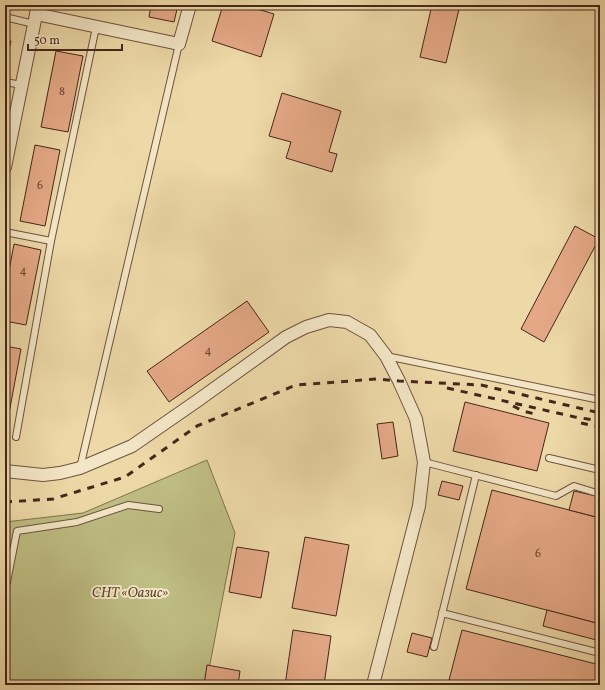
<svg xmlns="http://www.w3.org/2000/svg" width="605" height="690" font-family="Vollkorn,serif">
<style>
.green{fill:#bebd83;stroke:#82724e}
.building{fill:#e4a886;stroke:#46261a}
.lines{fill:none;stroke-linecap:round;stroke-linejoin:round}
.lane-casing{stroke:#70523d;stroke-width:8}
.street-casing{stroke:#70523d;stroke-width:14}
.lane{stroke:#f3e6c6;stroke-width:6}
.street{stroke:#f3e6c6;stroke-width:12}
.rail{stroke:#46261a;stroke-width:3;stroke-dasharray:7 7;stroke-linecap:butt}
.labels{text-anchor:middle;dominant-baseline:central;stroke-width:4;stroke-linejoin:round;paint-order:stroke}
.number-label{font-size:12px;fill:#6e4635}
.park-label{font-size:14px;font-style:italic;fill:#5e442f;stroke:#f3e6c6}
</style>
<rect width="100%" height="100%" fill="#edd8a7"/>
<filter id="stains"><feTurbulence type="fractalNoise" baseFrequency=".005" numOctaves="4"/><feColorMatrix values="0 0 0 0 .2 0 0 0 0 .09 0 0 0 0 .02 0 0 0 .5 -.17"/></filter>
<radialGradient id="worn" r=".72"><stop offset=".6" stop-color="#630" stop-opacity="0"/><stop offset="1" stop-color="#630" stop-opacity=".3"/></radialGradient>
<polygon class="green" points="207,460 235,533 206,685 5,685 5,522 83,513"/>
<g class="building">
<polygon points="151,5 178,5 174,22 149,17"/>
<polygon points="223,5 244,5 274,14 261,57 212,41"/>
<polygon points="432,5 460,5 446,63 420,57"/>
<polygon points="5,40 11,41 5,65"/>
<polygon points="56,51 83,56 68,132 41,127"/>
<polygon points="282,93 341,111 329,152 337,154 332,172 286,158 291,142 269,136"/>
<polygon points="35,145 60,150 45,226 20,221"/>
<polygon points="575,226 599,239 544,342 521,329"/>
<polygon points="14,244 41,250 26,325 5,321 5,292"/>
<polygon points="247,301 269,332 169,402 147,371"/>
<polygon points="5,346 21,349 7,424 5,424"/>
<polygon points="465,402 549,423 537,471 453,451"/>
<polygon points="393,422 398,456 382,459 377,424"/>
<polygon points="442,481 463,486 459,500 438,495"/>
<polygon points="492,490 600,518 600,624 466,589"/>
<polygon points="574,491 600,497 600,518 569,510"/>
<polygon points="305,537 349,545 336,616 292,608"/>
<polygon points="237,547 269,552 261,598 229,592"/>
<polygon points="547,610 600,624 600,641 543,626"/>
<polygon points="293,630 331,636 324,685 285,685"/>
<polygon points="462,630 600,665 600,685 470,685 449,680"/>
<polygon points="412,633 432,638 427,657 407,652"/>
<polygon points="207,665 240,671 238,685 204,685"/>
</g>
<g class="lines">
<g class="lane-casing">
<g id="lane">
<polyline points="5,17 34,24"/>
<polyline points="5,82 22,85"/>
<polyline points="5,232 51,241 96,27"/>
<polyline points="386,356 600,400"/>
<polyline points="16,437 51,241"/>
<polyline points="549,458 600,470"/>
<polyline points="424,462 556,496 574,486 600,494"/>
<polyline points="80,468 179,44"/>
<polyline points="5,588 7,582 17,531 77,522 128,505 159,509"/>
<polyline points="442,613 600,653"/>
<polyline points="434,647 476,475"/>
</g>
</g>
<g class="street-casing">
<g id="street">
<polyline points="36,14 179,44 190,5"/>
<polyline points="5,167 38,5"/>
<polyline points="5,471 43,475 60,473 80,468 132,446 197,401 286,337 306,327 329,320 347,322 370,335 386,356 399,381 416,419 424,462 419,506 373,685"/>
</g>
</g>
<use href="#lane" class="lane"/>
<use href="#street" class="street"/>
<g class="rail">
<polyline points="447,388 575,417 600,421"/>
<polyline points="513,406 523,411 539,415"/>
<polyline points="581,423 600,427"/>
<polyline points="5,502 53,499 125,477 197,426 296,385 377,379 399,381 481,385 600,413"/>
</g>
</g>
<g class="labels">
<g class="number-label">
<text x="62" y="92">8</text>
<text x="40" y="186">6</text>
<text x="23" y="271">4</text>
<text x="208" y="351">4</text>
<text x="538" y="554">6</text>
</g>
<g class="park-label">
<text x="130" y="593">СНТ «Оазис»</text>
</g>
</g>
<rect width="605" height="690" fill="none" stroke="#edd8a7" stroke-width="20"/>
<rect x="6" y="6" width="593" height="678" fill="none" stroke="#46261a" stroke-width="2"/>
<rect x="10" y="10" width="585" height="670" fill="none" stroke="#46261a"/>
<path d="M28 44v6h94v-6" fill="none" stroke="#46261a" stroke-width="2"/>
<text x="34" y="44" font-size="12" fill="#46261a" stroke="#f3e6c6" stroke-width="3" paint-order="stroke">50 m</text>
<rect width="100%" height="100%" filter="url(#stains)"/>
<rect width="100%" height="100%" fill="url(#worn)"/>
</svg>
